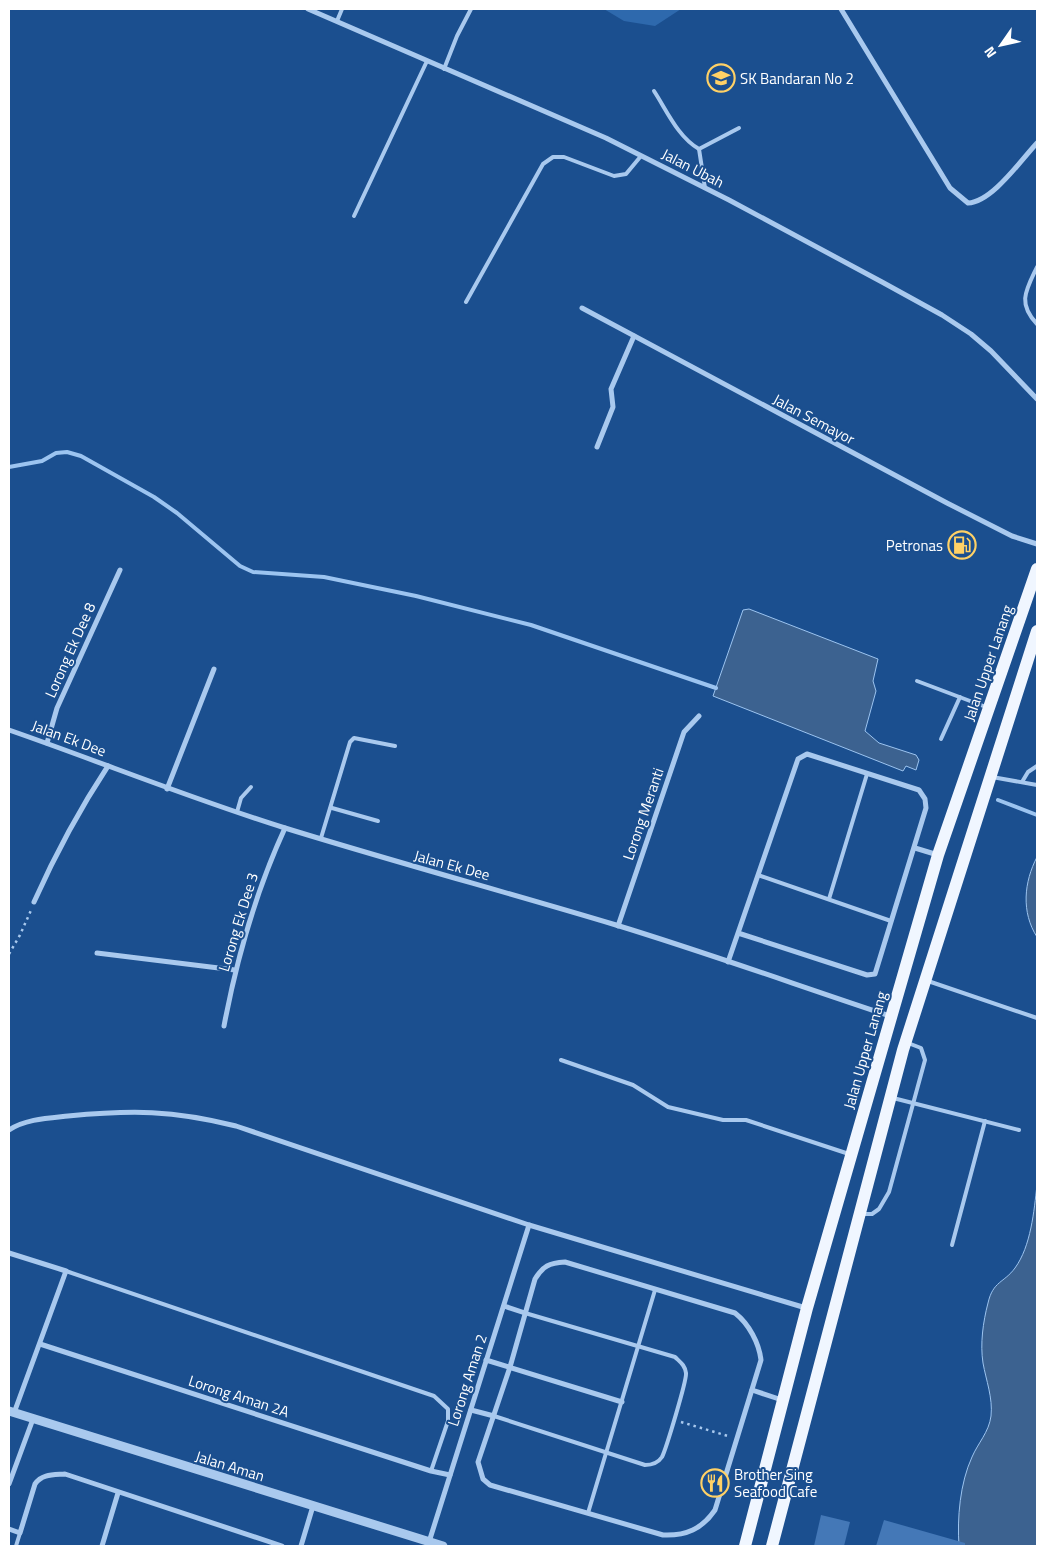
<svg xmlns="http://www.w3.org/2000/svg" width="1046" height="1555" font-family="'Titillium Web',sans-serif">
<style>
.green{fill:#2e69ad}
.water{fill:#3c6290;stroke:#9cc4f0}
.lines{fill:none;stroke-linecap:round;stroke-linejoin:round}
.stream{stroke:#9cc4f0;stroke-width:4}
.building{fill:#4478b7}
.path{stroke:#a9c9ee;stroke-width:2.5;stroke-dasharray:2.5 4;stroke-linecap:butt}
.service{stroke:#a9c9ee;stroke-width:4}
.minor{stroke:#a9c9ee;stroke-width:5}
.tertiary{stroke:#a9c9ee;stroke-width:9}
.primary{stroke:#f0f6ff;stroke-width:12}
.labels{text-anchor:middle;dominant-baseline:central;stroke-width:4;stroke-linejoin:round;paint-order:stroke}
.poi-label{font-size:15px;fill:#fff;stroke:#1b4f8f;text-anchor:start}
.street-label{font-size:15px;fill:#fff;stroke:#1b4f8f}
</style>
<rect width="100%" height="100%" fill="#1b4f8f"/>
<polygon class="green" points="604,9 681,9 655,26 624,21"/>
<g class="water">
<polygon points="749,609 878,659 873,681 876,691 865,731 879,743 916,755 919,760 916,770 906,766 903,771 713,696 743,610"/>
<path d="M1037,857V937C1021,912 1024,882 1037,857Z"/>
<path d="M1037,1185V1546H959C957,1518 960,1483 972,1457C978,1443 989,1432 991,1416C993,1398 986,1380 983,1363C980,1344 983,1322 988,1303C993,1281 1004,1283 1015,1268C1031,1246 1034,1211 1037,1185Z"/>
</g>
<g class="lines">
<g class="stream">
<polyline points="9,467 42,461 56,453 67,452 81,456 154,497 177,513 240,566 253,572 324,577 416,596 531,625 716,688"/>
<polyline points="998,800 1037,815"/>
</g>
</g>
<g class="building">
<polygon points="821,1515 850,1522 844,1546 814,1546"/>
<polygon points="884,1520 965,1543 965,1546 876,1546"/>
</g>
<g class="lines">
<g class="path">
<polyline points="9,954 20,935 32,908"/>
<polyline points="681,1422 728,1436"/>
</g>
<g class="service">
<polyline points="337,21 342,9"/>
<polyline points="444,69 457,36 471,9"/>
<path d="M654,91C667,111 678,137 699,149L739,128"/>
<polyline points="699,149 705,188"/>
<polyline points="354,216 427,61"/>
<path d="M1037,267C1026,290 1017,303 1037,324"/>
<polyline points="466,302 543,164 553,157 564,157 614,176 626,174 641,156"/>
<polyline points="917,681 986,707"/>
<polyline points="941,739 960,697"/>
<polyline points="992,777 1037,785"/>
<polyline points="1022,782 1028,772 1037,766"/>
<polyline points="332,808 378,821"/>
<polyline points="237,812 241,798 251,787"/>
<polyline points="321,838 350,742 354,738 395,746"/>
<polyline points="758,875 891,921"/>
<polyline points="829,899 867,774"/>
<polyline points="928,981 1037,1018"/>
<polyline points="561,1060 633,1085 668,1107 723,1120 746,1120 849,1154"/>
<polyline points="893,1098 1019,1130"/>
<polyline points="862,1214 872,1214 879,1209 889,1192 925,1060 921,1048 908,1043"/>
<polyline points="952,1245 985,1121"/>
<polyline points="66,1271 434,1396 448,1409 448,1421 431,1471"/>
<path d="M494,1416L645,1465C652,1465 658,1463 662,1457C666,1449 687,1380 686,1373C685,1365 680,1362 675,1357L525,1313"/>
<polyline points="588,1513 655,1290"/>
<polyline points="16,1546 20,1533"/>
</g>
<g class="minor">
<polyline points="308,9 606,138 729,200 882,282 942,315 971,334 991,351 1037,399"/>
<path d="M841,9L950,188L968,203C992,202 1021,160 1037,143"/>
<polyline points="582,308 947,503 1012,536 1037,544"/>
<polyline points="597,447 613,407 611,389 634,336"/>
<path d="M9,730C101,762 192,799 285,828C395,862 506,892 616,925C708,953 799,986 890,1016"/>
<polyline points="47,743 57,708 120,570"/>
<polyline points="167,789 214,669"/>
<polyline points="915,848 938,855"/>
<path d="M34,902C55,855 79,810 108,766"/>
<polyline points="618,926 684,732 699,716"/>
<polyline points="97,953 235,970"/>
<polyline points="728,962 798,759 807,754 919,790 925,799 926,808 875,974 867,975 738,933"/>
<path d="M224,1026C237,957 256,891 285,828"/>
<path d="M9,1130C25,1119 49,1118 68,1116C132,1110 172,1110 236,1126L529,1225L806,1308"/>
<polyline points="9,1253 66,1271 14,1413"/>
<path d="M565,1262L735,1313C749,1324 759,1343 761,1360L715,1510C702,1529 686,1536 663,1535L490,1485L483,1479L478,1462L510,1367L535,1279C543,1266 549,1263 565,1262Z"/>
<polyline points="504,1306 525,1313"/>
<polyline points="40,1344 431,1471 450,1475"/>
<polyline points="486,1360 622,1402"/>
<polyline points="752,1390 782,1400"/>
<polyline points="471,1410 494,1416"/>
<polyline points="9,1484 33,1419"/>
<path d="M9,1529L20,1533L35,1484C42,1474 53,1475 65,1474L282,1546"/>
<polyline points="429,1542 529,1225"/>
<polyline points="102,1546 118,1493"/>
<polyline points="301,1546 313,1506"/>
</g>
<polyline class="tertiary" points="9,1411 443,1546"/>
<g class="primary">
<polyline points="745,1546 807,1308 938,855 1037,569"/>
<polyline points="772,1546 903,1050 1037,631"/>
</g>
</g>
<defs>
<g id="school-ring" transform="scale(1.4375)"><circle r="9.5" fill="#1b4f8f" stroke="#ffd166" stroke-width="1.5"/><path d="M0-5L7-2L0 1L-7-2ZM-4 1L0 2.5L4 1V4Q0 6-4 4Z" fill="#ffd166"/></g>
<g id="fuel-ring" transform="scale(1.4375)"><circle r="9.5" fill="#1b4f8f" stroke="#ffd166" stroke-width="1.5"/><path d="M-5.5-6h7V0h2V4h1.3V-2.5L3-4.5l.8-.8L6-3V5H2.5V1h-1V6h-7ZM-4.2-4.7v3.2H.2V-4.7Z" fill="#ffd166"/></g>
<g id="restaurant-ring" transform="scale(1.4375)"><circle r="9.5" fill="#1b4f8f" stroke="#ffd166" stroke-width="1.5"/><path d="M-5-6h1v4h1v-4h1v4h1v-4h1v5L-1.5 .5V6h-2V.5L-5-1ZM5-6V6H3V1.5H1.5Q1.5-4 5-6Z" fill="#ffd166"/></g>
</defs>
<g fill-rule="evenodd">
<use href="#school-ring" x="721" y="78"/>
<use href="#fuel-ring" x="962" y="545"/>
<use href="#restaurant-ring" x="715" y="1483"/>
</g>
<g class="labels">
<g class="poi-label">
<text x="740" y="78">SK Bandaran No 2</text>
<text x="943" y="545" text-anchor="end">Petronas</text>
<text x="734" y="1474">Brother Sing<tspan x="734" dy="17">Seafood Cafe</tspan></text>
</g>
<g class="street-label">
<text transform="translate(693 168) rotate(27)">Jalan Ubah</text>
<text transform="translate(814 419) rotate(28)">Jalan Semayor</text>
<text transform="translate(70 650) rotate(-66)">Lorong Ek Dee 8</text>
<text transform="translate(988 663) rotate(-71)">Jalan Upper Lanang</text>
<text transform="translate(69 738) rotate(20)">Jalan Ek Dee</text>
<text transform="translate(643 814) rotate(-71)">Lorong Meranti</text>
<text transform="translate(452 865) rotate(15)">Jalan Ek Dee</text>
<text transform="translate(238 922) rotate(-73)">Lorong Ek Dee 3</text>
<text transform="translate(865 1050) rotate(-74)">Jalan Upper Lanang</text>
<text transform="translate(467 1380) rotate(-72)">Lorong Aman 2</text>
<text transform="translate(239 1396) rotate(18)">Lorong Aman 2A</text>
<text transform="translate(230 1466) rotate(17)">Jalan Aman</text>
</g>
</g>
<rect width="1046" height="1555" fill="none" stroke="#ffffff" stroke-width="20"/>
<g transform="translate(1001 45) rotate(236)" stroke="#1b4f8f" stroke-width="4" paint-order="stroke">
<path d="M0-4L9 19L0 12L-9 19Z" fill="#ffffff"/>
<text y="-8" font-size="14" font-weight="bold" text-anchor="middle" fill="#ffffff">N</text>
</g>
</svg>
